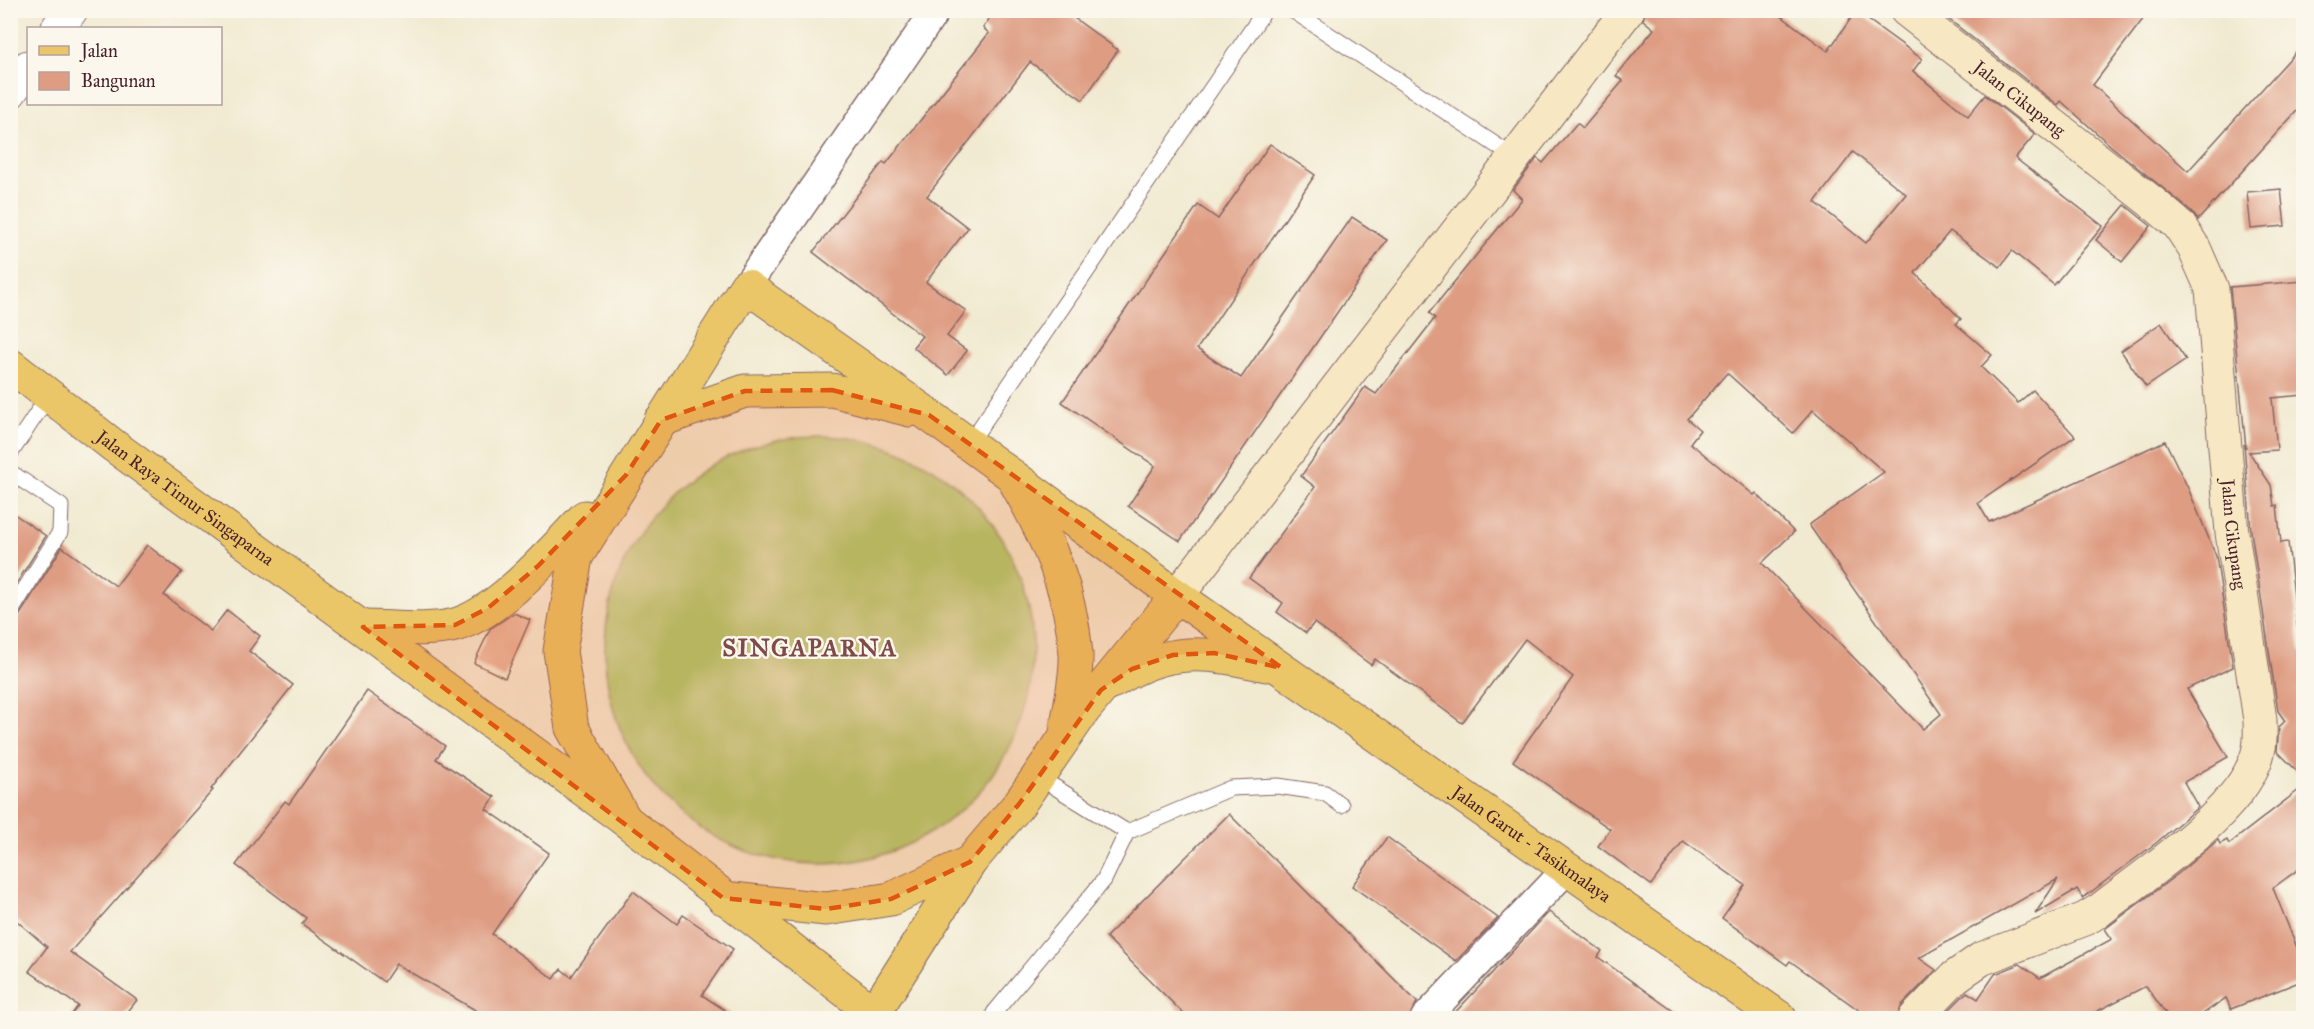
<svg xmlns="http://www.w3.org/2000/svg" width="2314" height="1029" font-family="'IM FELL Great Primer',serif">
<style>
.green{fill:#aece76;stroke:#7c7650;stroke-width:1.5}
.building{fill:#de9d83;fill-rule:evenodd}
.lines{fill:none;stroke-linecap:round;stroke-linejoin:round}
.service-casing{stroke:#846665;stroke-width:17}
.minor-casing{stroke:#846665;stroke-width:31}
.tertiary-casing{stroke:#846665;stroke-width:35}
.secondary-casing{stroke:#846665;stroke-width:35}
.primary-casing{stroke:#846665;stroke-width:35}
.service{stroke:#fff;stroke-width:15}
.minor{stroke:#fff;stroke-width:28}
.tertiary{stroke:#fff;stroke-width:33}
.secondary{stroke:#f7e8c3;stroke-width:33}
.primary{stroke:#eac669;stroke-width:33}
.marked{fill:#e0560e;fill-opacity:0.2;stroke:#e0560e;stroke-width:4.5;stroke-dasharray:12 8;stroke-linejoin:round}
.labels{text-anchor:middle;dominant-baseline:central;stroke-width:5;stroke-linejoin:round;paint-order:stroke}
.street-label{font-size:18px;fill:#4a1f2b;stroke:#fbf7ec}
.district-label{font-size:24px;font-weight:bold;letter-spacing:1.5px;fill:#7e4b4a;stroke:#fbf7ec}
</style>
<rect width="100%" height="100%" fill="#fbf7ec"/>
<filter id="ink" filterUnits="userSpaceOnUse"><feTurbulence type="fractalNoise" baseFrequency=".0167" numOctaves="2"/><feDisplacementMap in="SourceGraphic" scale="12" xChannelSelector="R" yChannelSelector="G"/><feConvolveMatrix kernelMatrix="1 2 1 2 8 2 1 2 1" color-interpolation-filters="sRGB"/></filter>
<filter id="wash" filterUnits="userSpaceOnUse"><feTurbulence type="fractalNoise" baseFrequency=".008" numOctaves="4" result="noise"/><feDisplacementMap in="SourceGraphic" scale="24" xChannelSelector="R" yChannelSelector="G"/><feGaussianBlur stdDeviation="1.35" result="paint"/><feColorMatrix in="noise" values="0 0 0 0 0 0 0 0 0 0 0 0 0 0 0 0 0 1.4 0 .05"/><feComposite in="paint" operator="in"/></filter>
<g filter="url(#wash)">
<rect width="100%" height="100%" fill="#f1ead1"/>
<circle class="green" cx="819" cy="650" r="214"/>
<g id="blocks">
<g class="building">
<polygon points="995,10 1063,10 1118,50 1083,100 1030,62 927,196 968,228 926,282 966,311 947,336 967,351 948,375 913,347 922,336 813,252 883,162 886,164 989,33 983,28"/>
<path d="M1646,10H1773L1828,51L1856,11L1922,59L1913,71L1968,116L1985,95L2035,134L2015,158L2103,226L2054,285L2012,251L2000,267L1950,231L1915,273L1961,319L1956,324L1992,355L1981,367L2018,403L2033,390L2075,436L1978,503L1989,522L2165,441L2188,488L2216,556L2233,667L2187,689L2228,757L2184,782L2198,807L2156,843L2083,898L2077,889L2035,914L2058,879L1919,958L1936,970L1902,1005L1897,1018H1870L1790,961L1787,965L1722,918L1745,885L1683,841L1651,885L1598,846L1610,829L1513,761L1573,677L1525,639L1462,723L1375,659L1371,665L1314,623L1306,633L1277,612L1283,603L1249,578L1315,487L1301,476L1365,387L1376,394L1435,318L1429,313L1522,199L1513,190L1537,158L1543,163L1577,123L1583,128L1623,81L1616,76L1654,29L1643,20ZM1853,152L1906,194L1866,243L1815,202ZM1727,373L1793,433L1813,410L1884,472L1809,525L1941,714L1923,729L1762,563L1794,532L1756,493L1754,495L1690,443L1700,430L1687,419Z"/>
<polygon points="1937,10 2150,10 2093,85 2188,171 2304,43 2304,103 2198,220 2191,211 2111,146 2061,101 2058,105"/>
<polygon points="1270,144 1315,175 1197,349 1241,378 1352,217 1387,240 1180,541 1128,506 1155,466 1062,402 1198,205 1218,219"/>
<polygon points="2281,189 2285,226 2251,229 2247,192"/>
<polygon points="2125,205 2151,226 2122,262 2096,240"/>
<polygon points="2304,281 2304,395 2272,398 2277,450 2249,452 2271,485 2274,506 2277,505 2281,543 2288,542 2300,650 2304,655 2304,778 2277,751 2279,727 2285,721 2278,711 2251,531 2244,444 2246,448 2230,287"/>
<polygon points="2161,323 2186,360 2146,387 2121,351"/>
<polygon points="10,511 46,536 10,594"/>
<polygon points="147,545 182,572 164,595 211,631 227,610 260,636 249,651 293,685 211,789 213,790 70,952 137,1000 123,1018 69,1018 78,1006 29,971 47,947 10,915 10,623 18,618 62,547 116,586"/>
<polygon points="514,613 530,620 505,678 474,663 490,629"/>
<polygon points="367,691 445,746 436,759 495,797 486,809 549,853 492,934 554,979 561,969 571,977 633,891 677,924 683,915 733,949 702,995 737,1018 489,1018 396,964 384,982 302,924 306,918 236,865 285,801 289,804"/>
<polygon points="2304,786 2304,865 2273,888 2304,965 2304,980 2231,1009 2226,998 2197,1018 2169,1018 2146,986 2084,1018 1941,1018 1967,992 1978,999 1995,974 2020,964 2040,978 2112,939 2105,929 2179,873 2218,840 2220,844 2227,840 2229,844"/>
<polygon points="1229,814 1417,1002 1409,1018 1188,1018 1106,937"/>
<polygon points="1387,837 1498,918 1456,961 1352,886"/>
<polygon points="1549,912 1602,951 1598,957 1683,1018 1450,1018"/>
</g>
</g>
</g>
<g filter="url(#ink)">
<use href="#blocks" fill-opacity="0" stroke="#846665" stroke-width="1.5"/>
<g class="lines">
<g class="service-casing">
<g id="service">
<polyline points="1292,10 1514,157"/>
<polyline points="969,444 1265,10"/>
<polyline points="10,454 49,395"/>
<polyline points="10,472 61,506 60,532 10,613"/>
<polyline points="1127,832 1231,788 1278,786 1325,793 1341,805"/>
<polyline points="994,1013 1104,880 1127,832 1037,776"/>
</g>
</g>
<g class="minor-casing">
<g id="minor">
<polyline points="746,286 936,10"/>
<polyline points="1425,1018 1567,869"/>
</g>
</g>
<g class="tertiary-casing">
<g id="tertiary">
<polyline points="58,28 71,10"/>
<polyline points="10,92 28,67"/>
</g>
</g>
<g class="secondary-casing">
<g id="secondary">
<path id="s1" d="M1906,10L2153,203L2179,225L2194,248L2212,289L2232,533L2260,720C2260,729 2261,739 2259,748C2249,807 2146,873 2100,910L2085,919L1981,959L1955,977L1915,1018"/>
<polyline points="1177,596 1628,10"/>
</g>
</g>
<g class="primary-casing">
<g id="primary">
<path id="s2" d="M10,365L114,446L625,820L874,1013L970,862L1019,804L1084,710L1177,596"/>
<polyline points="661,420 745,391 832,390 910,410"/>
<path d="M1017,485C1048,539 1071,591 1076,654C1077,679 1069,708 1066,733"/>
<path d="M363,627C392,627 427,632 455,625C499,613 553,550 585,517"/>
<path d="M1114,681C1167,646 1207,652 1266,665"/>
<path id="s3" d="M625,820L572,728L560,651L576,557L746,286L929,415L1177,596L1780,1018"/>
<polyline points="723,898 826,909 891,899 970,862"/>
</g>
</g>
<use href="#service" class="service"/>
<use href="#minor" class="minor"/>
<use href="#tertiary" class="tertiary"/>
<use href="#secondary" class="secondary"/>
<use href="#primary" class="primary"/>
</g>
</g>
<path class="marked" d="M832,390L929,415L1282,668L1214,653L1173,655L1132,669L1101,690L1019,804L970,862L891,899L826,909L723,898L363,627L455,625L488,608L538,566L626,475L661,420L745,391Z"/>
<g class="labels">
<g class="street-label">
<text stroke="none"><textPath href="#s1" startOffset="144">Jalan Cikupang</textPath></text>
<text stroke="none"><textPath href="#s2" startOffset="220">Jalan Raya Timur Singaparna</textPath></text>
<text stroke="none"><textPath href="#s1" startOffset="666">Jalan Cikupang</textPath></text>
<text stroke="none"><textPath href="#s3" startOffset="1563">Jalan Garut - Tasikmalaya</textPath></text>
</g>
<g class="district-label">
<text x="810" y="648">SINGAPARNA</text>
</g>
</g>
<rect width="2314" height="1029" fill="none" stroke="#fbf7ec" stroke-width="36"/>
<rect x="27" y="27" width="195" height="78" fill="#fbf7ec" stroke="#b4a19f" stroke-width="1.5"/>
<rect x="39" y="46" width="30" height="9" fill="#eac669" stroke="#b4a19f" stroke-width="1.5"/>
<text x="81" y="57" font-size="18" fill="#4a1f2b">Jalan</text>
<rect x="39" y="72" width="30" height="18" fill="#de9d83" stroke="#b4a19f" stroke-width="1.5"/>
<text x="81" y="87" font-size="18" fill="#4a1f2b">Bangunan</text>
</svg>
